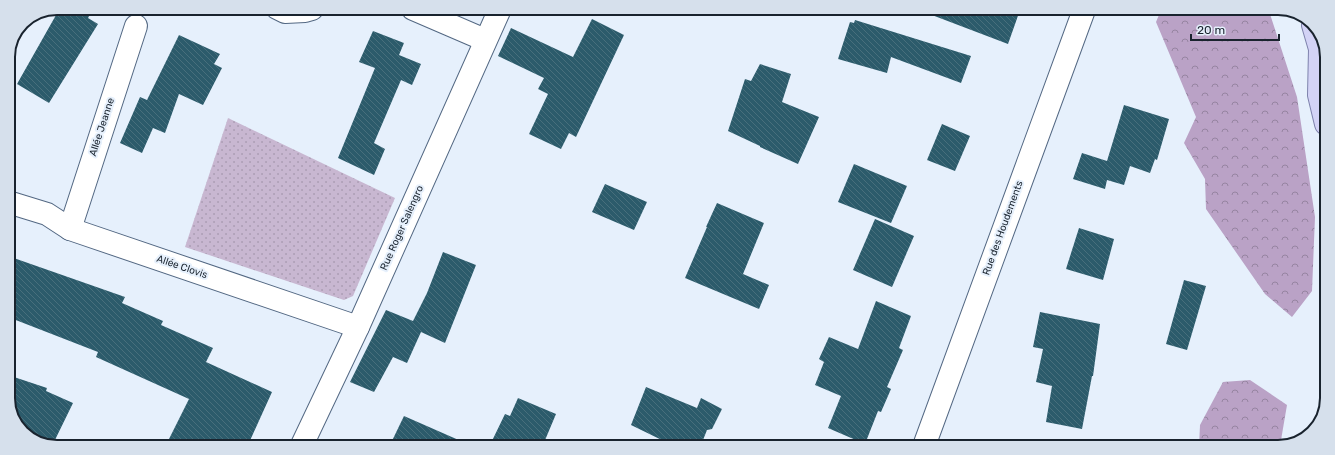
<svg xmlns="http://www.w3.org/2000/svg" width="1335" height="455" font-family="Rubik,sans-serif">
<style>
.green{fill:url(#green-dots)}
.forest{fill:url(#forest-crowns)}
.building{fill:url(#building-back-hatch)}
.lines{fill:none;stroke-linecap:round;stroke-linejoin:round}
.minor-casing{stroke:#536883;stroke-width:24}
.major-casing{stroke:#7e82ac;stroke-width:24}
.minor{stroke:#fff;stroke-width:22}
.major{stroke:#d3d3f6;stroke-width:22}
.labels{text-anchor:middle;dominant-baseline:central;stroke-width:4;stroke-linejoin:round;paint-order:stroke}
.street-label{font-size:10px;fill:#19232e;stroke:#e6f0fc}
.rim{fill:none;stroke:#19232e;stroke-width:2}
</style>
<defs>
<pattern id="green-dots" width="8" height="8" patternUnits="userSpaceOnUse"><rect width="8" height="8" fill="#c8b7d1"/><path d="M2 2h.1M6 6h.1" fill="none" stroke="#ab9db4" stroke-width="1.8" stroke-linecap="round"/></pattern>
<pattern id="forest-crowns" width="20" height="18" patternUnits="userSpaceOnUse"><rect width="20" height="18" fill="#baa2c6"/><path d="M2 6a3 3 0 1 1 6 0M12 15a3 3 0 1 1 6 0" fill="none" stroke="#9684a1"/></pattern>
<pattern id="building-back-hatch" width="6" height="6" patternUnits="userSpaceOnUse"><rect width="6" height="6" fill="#2c5b6b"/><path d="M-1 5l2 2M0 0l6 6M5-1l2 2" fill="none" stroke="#486f7c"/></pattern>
</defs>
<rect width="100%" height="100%" fill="#e6f0fc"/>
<polygon class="green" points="228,118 395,198 353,296 344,300 185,247"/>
<g class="forest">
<polygon points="1161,10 1269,11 1297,97 1315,217 1312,291 1292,317 1265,294 1206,209 1205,179 1184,143 1196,117 1156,22"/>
<polygon points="1250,380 1287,405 1280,446 1199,447 1200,425 1223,382"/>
</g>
<g class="building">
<polygon points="60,8 94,8 88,18 98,24 49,103 17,84"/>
<polygon points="925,10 1020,10 1008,44 924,12"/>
<polygon points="592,19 624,35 576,137 569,133 561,149 529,134 548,94 538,89 544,78 498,56 511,28 573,57"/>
<polygon points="855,20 971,56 961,83 891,57 887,73 838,59 850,22 854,23"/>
<polygon points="373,31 404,43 399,55 421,64 412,85 401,80 374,143 385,149 374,175 338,158 375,68 359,62"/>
<polygon points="179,35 220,54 214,64 222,68 203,105 179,94 165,133 153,128 142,153 120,143 140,97 147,100"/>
<polygon points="760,64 791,74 782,102 819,117 798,164 760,147 760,146 728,131 745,79 751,81"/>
<polygon points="1124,105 1169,119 1157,160 1155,159 1150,173 1130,166 1124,185 1107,180 1105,189 1073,179 1082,153 1107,161"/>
<polygon points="942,124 970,136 955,171 927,160"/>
<polygon points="854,164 907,186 891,223 838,202"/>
<polygon points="605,184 647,202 634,230 592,212"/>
<polygon points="717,203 764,223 743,274 769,285 759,309 685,278 707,227 706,227"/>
<polygon points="875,219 914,236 892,287 853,270"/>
<polygon points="1079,228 1114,239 1103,280 1066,269"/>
<polygon points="443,252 476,265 445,343 421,332 407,363 393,357 374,392 350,382 386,310 413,321 427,293"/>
<polygon points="8,256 125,297 122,303 163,321 161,325 213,348 206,362 272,392 248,445 166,445 189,399 96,357 98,352 8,317"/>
<polygon points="1184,280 1206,286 1187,350 1166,344"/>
<polygon points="876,301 911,316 899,348 903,350 887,387 891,389 881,412 878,411 865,444 828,428 841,396 815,385 824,362 819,359 829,337 858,349"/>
<polygon points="1040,312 1100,324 1093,376 1092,376 1082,429 1046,422 1052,386 1036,382 1043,349 1033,347"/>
<polygon points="8,375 47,388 46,391 73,403 53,444 42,444 18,428 8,401"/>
<polygon points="646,387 697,408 701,398 722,409 712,429 707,430 703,440 697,441 695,446 674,446 631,425"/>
<polygon points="518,398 556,414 543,445 490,445 505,414 510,416"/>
<polygon points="404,416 470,445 390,445"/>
</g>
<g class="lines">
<g class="minor-casing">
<g id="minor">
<polyline points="277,8 285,12 305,11 312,9"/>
<polyline points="413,9 485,40"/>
<polyline points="8,202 47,214 70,229 358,327"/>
<polyline points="70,229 136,26"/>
<polyline points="302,445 358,327 500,9"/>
<polyline points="924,446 1084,10"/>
</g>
</g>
<g class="major-casing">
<g id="major">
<polyline points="1313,25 1320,49 1327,61"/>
<polyline points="1320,49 1319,95 1326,124"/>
</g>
</g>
<use href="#minor" class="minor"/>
<use href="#major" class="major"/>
</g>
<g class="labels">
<g class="street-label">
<text transform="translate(102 127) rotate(-72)">Allée Jeanne</text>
<text transform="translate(402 228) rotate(-66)">Rue Roger Salengro</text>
<text transform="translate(1003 228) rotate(-70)">Rue des Houdements</text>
<text transform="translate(182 267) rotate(19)">Allée Clovis</text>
</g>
</g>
<path d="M0 0H1335V455H0ZM57 15H1278A42 42 0 0 1 1320 57V398A42 42 0 0 1 1278 440H57A42 42 0 0 1 15 398V57A42 42 0 0 1 57 15Z" fill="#d6e0ec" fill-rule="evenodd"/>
<path class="rim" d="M57 15H1278A42 42 0 0 1 1320 57V398A42 42 0 0 1 1278 440H57A42 42 0 0 1 15 398V57A42 42 0 0 1 57 15Z"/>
<path d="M1191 34v6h88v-6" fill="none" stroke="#19232e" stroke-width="2"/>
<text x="1197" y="34" font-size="12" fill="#19232e" stroke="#e6f0fc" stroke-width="3" paint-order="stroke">20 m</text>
</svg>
